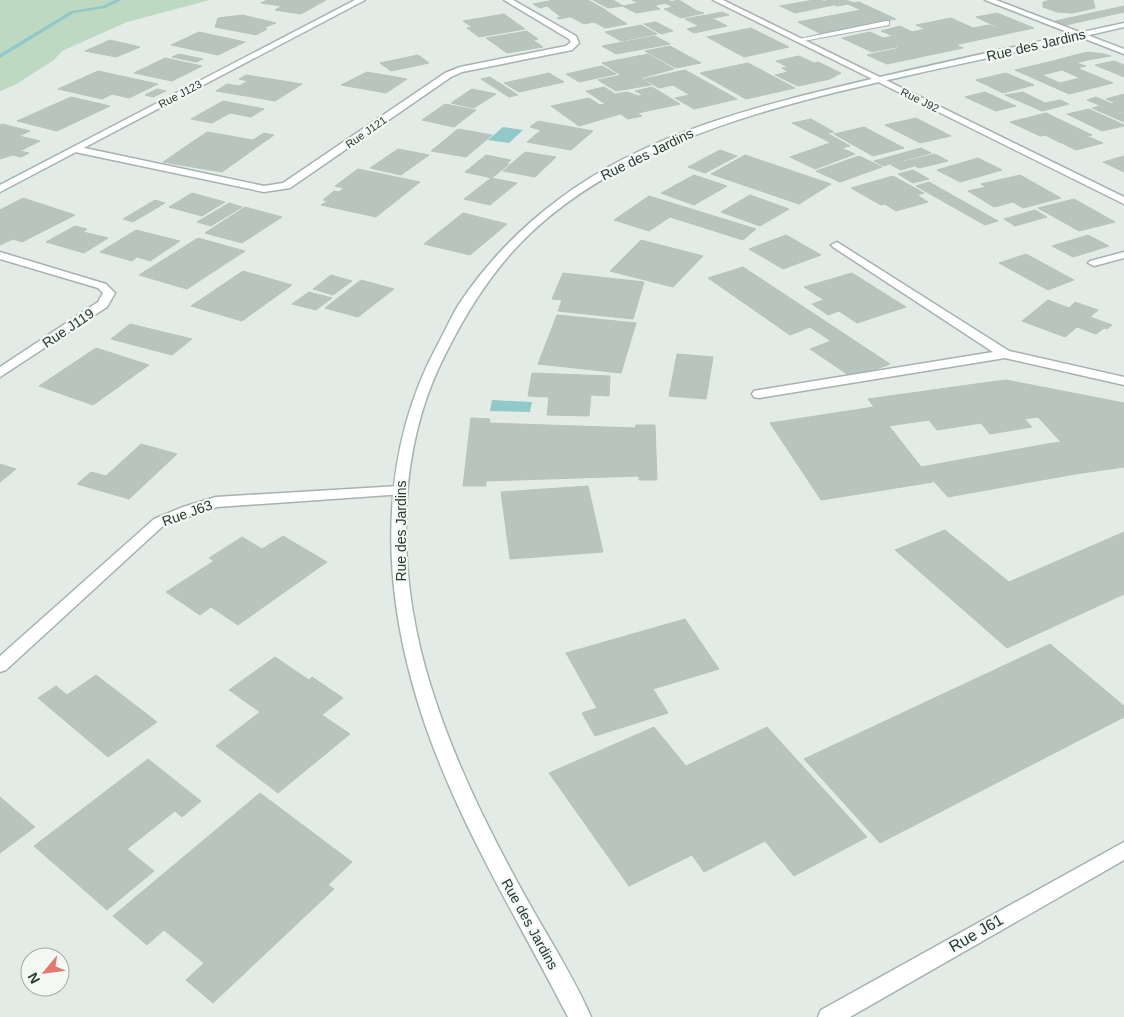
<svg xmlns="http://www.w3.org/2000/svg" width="1124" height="1017" font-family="Arial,sans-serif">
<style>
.green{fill:#bed9c2}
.water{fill:#91c8c9}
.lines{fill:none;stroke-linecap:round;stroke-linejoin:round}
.stream{fill:#91c8c9;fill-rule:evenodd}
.building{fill:#b8c5bf;stroke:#b6c4bc;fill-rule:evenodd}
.lane-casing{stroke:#a6b2ac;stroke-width:2}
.street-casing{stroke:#a6b2ac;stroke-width:3}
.secondary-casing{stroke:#a3b5ac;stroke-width:3}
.lane{fill:#fff;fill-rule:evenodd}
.street{fill:#fff;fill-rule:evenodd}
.secondary{fill:#fff;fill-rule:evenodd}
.labels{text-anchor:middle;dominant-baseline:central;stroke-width:4.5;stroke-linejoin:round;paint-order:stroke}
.far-street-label{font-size:11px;fill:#253a31;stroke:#f3f8f5}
.street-label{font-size:14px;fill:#253a31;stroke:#f3f8f5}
.near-street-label{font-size:16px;fill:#253a31;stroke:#f3f8f5}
</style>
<rect width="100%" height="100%" fill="#e3ebe6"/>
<polygon class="green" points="0,0 210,0 127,22 62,51 54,60 15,85 0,91"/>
<g class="water">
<polygon points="503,127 523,130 509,143 488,140"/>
<polygon points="492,400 532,402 530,412 490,411"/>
</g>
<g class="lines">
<polygon class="stream" points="115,0 122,0 105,8 74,13 0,58 0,54 71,11 102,6"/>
</g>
<g class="building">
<polygon points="267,0 326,0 301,14 275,10 282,6 261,3"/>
<polygon points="554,0 588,0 606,10 559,19 557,18 561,17 547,6 540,8 533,4"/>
<polygon points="593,0 613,0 623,6 608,8"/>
<polygon points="632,0 668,0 672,2 630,10 623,6 638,3"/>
<polygon points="679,0 697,11 704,13 681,18 664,9 673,7 665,3"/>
<polygon points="814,0 821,0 833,5 795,13 780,6"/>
<polygon points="830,0 846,0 854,3 837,6 825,1"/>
<polygon points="1051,0 1093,0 1095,8 1072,13 1057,12 1043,7 1043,2"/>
<polygon points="859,2 896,19 821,34 798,22 861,10 848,4"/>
<polygon points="654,5 660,9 636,13 630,10"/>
<polygon points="1124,6 1124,12 1066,25 1055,21"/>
<polygon points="605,10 627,24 605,28 594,22 584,24 571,17"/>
<polygon points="722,12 729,15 714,18 707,15"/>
<polygon points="997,13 1034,28 1010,33 976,17"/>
<polygon points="504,14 525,29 479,37 467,28 472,27 463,21"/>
<polygon points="242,15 276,23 265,27 267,29 256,35 215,27 218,18"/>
<polygon points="706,15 727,26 694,33 687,29 699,26 685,19"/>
<polygon points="951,18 973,28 989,25 1010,33 955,45 921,30 925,29 916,25"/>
<polygon points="656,22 673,31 661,34 644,24"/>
<polygon points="641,25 657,34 621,41 605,32"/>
<polygon points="900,26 912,32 893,36 881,31"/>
<polygon points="751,28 789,47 744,57 707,37"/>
<polygon points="921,30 942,39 899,48 879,39"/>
<polygon points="527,31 538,39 533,40 543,47 507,53 486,38"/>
<polygon points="199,32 245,42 218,55 171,45"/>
<polygon points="870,32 883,38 879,39 896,47 872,52 842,38"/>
<polygon points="655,36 670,44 616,54 602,46"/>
<polygon points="942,39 963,48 887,64 867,55"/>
<polygon points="110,40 140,47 116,57 85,51"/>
<polygon points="670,46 701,63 676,68 645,51"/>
<polygon points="1088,52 1104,54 1111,56 1087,60 1075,55"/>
<polygon points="179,54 203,59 196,62 172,57"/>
<polygon points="648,54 674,69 630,81 602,63"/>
<polygon points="418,55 429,63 391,71 380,63"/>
<polygon points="1075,55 1087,60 1076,63 1086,66 1077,68 1057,60"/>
<polygon points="799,56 814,63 818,62 841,73 830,79 798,86 775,75 788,72 782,68 788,67 776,61"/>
<polygon points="165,58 202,66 172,81 134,73"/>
<path d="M1057,60L1077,68L1113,83L1069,94L1015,70ZM1062,70L1080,78L1060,83L1042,75Z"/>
<polygon points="1114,61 1124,65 1124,77 1095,65"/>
<polygon points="748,63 795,88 746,99 700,73"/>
<polygon points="602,66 616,74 579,82 566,74"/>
<polygon points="685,70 737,99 694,109 675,98 690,95 673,85 659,88 644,79"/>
<polygon points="98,71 158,84 129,98 112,94 102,99 58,89"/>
<polygon points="367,72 407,79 386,93 341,85"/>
<polygon points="549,73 564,82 519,92 504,83"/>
<polygon points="1006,73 1034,85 1003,93 976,80"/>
<polygon points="246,75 302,84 275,101 216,91 227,84 239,86 248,81 239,79"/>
<polygon points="622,75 630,81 641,78 651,85 616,91 598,80"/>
<polygon points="490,77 518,95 509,97 481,79"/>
<polygon points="604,87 615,94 627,92 639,96 643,95 635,91 652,87 680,104 638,113 642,116 628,119 586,91"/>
<polygon points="157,89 166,91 153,97 145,95"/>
<polygon points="472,89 496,94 474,108 451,103"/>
<polygon points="985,92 1016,106 996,111 965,97"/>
<polygon points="1023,92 1045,103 1060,100 1069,104 1042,111 1005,95"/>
<polygon points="1124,94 1124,112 1118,113 1087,100 1096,97 1112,104 1115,103 1106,99"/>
<polygon points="71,97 110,106 57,131 17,121"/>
<polygon points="589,98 600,105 605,104 620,114 579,126 551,106"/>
<polygon points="223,101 264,109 251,117 230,113 212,123 191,119"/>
<polygon points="445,104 476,110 454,127 422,120"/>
<polygon points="1100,106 1118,114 1124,113 1124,122 1092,108"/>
<polygon points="1089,109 1124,125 1124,126 1102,131 1067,114"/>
<polygon points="1046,113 1092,135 1061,143 1045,135 1040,136 1010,122"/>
<polygon points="916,118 951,136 920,143 885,125"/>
<polygon points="811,119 834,132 827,133 850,146 841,148 792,123"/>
<polygon points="538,121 593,131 571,150 527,142 541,130 530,127"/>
<polygon points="2,124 30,131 19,136 40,141 20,151 29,153 21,157 13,155 0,159 0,125"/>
<polygon points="864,127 904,148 873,156 834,134"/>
<polygon points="458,129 492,135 466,157 431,151"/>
<polygon points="207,132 253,140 264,133 274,135 222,172 163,162"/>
<polygon points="1089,137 1103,143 1076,150 1062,143"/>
<polygon points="830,143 855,154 815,169 790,157"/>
<polygon points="921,148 931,153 883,166 874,161"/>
<polygon points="398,149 429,155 401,175 370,168"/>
<polygon points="720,150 737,156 705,173 688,167"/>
<polygon points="525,152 556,157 535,177 503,171"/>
<polygon points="935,154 948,161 919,168 906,161"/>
<polygon points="486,155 511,160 506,164 509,164 492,178 465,172"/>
<polygon points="745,155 831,184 799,204 711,174"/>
<polygon points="859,156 882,167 840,182 816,171"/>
<polygon points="1124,156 1124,172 1103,162"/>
<polygon points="978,158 1002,170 960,182 937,170"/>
<polygon points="905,161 914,166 901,170 891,165"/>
<polygon points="358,169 420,182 376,217 321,205 328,201 323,200 334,191 339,192 344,188 335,186"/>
<polygon points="913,170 929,179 913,183 898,174"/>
<polygon points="694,175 727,186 694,205 661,193"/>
<polygon points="1020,175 1061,198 1023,208 1013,202 994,207 968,191 986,187 981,184"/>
<polygon points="893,176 924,193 917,195 928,202 896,211 885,204 881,205 851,188"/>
<polygon points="491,178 517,183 490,205 464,199"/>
<polygon points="929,182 998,221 985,225 916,186"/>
<polygon points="192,193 225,202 202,216 169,207"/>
<polygon points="750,195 789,209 760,226 721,212"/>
<polygon points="649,196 756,229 743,240 670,217 649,231 614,220"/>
<polygon points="23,198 75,215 22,242 13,239 0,245 0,210"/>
<polygon points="1074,199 1115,222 1079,231 1038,208"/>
<polygon points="155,200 165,203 133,222 123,219"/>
<polygon points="229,203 242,207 211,226 197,222"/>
<polygon points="245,207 282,217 242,243 205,233"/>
<polygon points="1035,210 1047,217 1015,226 1004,219"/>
<polygon points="463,213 507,224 470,255 424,244"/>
<polygon points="75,226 87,229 83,232 108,238 84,253 46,242"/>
<polygon points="136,230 180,241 150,261 137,257 132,261 100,252"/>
<polygon points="786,235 821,255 783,269 749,249"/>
<polygon points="1088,235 1109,246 1073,257 1052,246"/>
<polygon points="198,238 245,251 187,289 139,275"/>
<polygon points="641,240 703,256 673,287 610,271"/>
<polygon points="1026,254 1074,280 1048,290 999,263"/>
<polygon points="743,267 890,364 853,378 810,349 831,341 810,327 790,335 708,278"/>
<polygon points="243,271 292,285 242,321 191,306"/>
<polygon points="563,273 644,282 633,319 558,311 562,300 552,299"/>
<polygon points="852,273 906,307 857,323 839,311 828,315 812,304 824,300 804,287"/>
<polygon points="331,275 352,281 333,295 313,289"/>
<polygon points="361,280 394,289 358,317 325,308"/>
<polygon points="309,292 332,298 316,310 292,304"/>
<polygon points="1048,300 1069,308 1075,302 1098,310 1090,317 1112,325 1107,329 1104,328 1096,334 1077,327 1065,337 1022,321"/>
<polygon points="557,315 636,323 621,373 538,364"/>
<polygon points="130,324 192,339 172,355 111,339"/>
<polygon points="96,348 149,365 93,405 39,386"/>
<polygon points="677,354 713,357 706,399 669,396"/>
<polygon points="532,373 610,376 609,396 591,395 589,416 547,415 549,397 528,396"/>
<polygon points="1006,380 1124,403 1124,467 1075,474 1047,444 1061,442 1038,417 1024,419 990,382"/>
<polygon points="990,382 1032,427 990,434 981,423 937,430 929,420 888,426 868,399"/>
<polygon points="874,407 933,482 821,500 770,423"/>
<polygon points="471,418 490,419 489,423 635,428 636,425 655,425 657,480 639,480 639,476 486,481 486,486 463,486"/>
<polygon points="141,444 177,454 129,499 77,484 91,472 106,476"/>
<polygon points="1047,444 1075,474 948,497 921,467"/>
<polygon points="0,464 16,469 0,482"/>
<polygon points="588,486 603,552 510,559 501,492"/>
<polygon points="945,530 1009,582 1124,532 1124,594 1007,648 895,550"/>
<polygon points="283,536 327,562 238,625 211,607 200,615 166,592 214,561 209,558 242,537 262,549"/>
<polygon points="685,619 719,669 653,689 668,713 595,736 582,713 597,708 566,653"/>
<polygon points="1050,644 1124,706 1124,717 880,843 804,759"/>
<polygon points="275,657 309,680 312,677 343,698 322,715 350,734 278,793 216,746 260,712 229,690"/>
<polygon points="96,675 157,722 108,757 38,698 56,686 67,695"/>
<polygon points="654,727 686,766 767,727 867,837 794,876 765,841 704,872 692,855 629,886 549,773"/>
<polygon points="148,759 201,801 182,817 175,811 127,849 154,871 107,910 34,846"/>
<polygon points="260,793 352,862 328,885 334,889 213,1003 186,980 204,963 164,930 147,945 113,916"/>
<polygon points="0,797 35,827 0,853"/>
</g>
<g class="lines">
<g class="lane-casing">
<polygon id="lane" points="886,21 889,21 889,25 798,42 794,40"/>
</g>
<g class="street-casing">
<g id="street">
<polygon points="504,0 513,0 576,36 579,43 572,50 462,72 451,77 290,188 264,192 75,152 70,149 75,146 264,186 283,183 445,73 460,67 566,46 571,42 569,39"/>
<polygon points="713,0 723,0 1124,197 1124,204"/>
<polygon points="985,0 996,0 1124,49 1124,54"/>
<polygon points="837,242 1009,351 1124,377 1124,385 1005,358 759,398 754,397 752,394 754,391 759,390 993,352 833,247 831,245"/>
<polygon points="0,252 106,284 115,293 107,307 0,377 0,367 98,302 103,293 98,288 0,259"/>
<polygon points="1124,252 1124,258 1094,266 1088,263 1090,261"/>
<polygon points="399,486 404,488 406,491 404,494 217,507 164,525 6,670 0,672 0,656 154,519 183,507 216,497"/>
<polygon points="1124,842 1124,860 850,1017 818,1017 821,1010"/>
</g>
</g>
<g class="secondary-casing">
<g id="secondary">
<polygon points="355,0 365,0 0,192 0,185"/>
<path d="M1124,23V27C1056,43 987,58 919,73C781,104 612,142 513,251C486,281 465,315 447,351C393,453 397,579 431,687C455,764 491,835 530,905C551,942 574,978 591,1017H568C512,908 444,801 412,682C381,569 381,449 438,344C445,331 451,317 459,304C485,265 520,228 558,200C650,130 770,103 880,77C961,58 1043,41 1124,23Z"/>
</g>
</g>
<use href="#lane" class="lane"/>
<use href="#street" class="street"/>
<use href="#secondary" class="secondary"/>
</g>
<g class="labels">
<g class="far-street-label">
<text transform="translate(180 94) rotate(-28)">Rue J123</text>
<text transform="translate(920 100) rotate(26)">Rue J92</text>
<text transform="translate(366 132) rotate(-35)">Rue J121</text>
</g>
<g class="street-label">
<text transform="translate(1036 45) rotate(-13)">Rue des Jardins</text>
<text transform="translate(647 154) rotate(-26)">Rue des Jardins</text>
<text transform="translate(68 328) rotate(-34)">Rue J119</text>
<text transform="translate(187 513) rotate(-20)">Rue J63</text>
<text transform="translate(401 531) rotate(-90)">Rue des Jardins</text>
<text transform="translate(530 924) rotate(61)">Rue des Jardins</text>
</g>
<g class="near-street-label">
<text transform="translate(976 933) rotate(-30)">Rue J61</text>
</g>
</g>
<g transform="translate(45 972) rotate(241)"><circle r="24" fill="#f3f8f5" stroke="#a1aca7"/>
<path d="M0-4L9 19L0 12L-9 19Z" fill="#e1786b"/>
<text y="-8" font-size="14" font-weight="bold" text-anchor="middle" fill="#253a31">N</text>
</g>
</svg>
